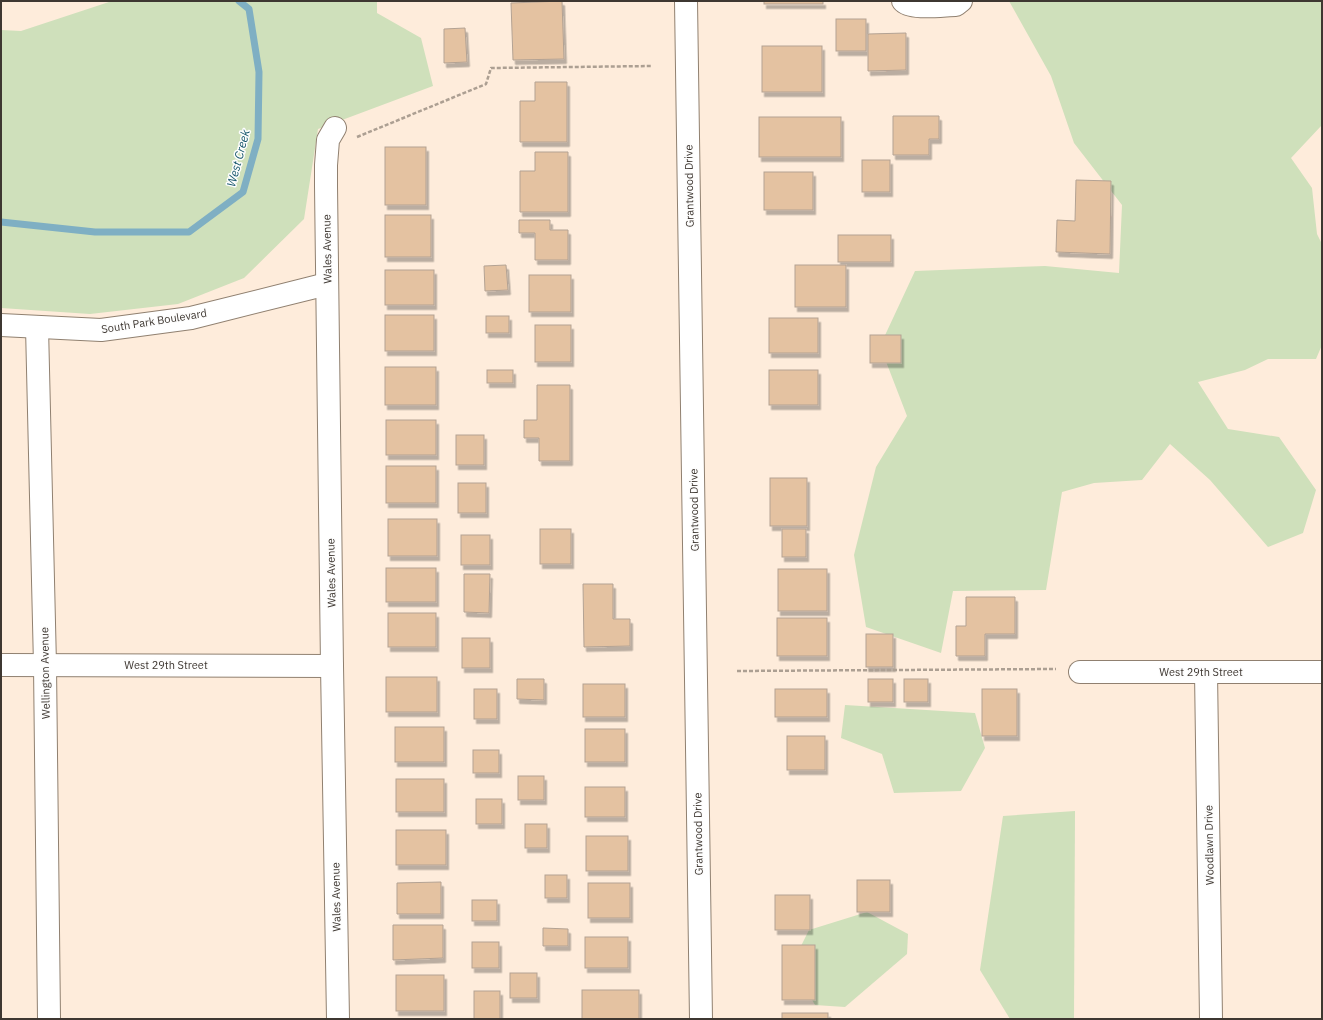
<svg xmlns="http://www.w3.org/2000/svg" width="1323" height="1020" font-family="'IBM Plex Sans',sans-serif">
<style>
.green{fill:#cfe0bb}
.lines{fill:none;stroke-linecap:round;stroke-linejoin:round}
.stream{stroke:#7fafc3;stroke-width:7}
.building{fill:#e4c2a1;stroke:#b3a293;filter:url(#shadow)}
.minor-casing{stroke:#908070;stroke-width:24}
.path{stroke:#ac9f92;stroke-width:2.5;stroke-dasharray:4 2;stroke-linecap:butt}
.minor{stroke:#fff;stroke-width:22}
.labels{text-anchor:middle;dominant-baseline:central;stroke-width:3;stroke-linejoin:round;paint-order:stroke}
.street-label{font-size:11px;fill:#3e3731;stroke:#fdfdfd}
.water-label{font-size:12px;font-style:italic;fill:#125369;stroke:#fdfdfd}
</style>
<defs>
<filter id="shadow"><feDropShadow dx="2.5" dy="4.5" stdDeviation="0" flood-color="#0004"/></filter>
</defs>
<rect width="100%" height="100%" fill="#feecdb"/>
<g class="green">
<polygon points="112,1 377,1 377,13 421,38 433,86 318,129 304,219 244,278 178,304 90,314 1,308 1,30 21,31"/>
<polygon points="1009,1 1322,1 1322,125 1291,158 1312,188 1317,234 1322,244 1322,345 1316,359 1268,359 1245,370 1198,382 1228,429 1279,437 1316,490 1303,533 1268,547 1210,480 1170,444 1142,480 1094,483 1062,492 1046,590 953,591 941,653 866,627 854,555 876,467 907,416 880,346 915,271 1045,266 1119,273 1122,205 1074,143 1051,76"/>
<polygon points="845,705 975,713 985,748 961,791 894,793 882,754 841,738"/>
<polygon points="1075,811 1074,1019 1010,1019 980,970 1003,816"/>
<polygon points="867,912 908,934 907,954 845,1007 815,1005 792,964 809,930"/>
</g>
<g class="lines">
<polyline class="stream" points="1,222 95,232 189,232 243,192 258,139 259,72 249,9 239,1"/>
</g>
<g class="building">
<polygon points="562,1 564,59 513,60 511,3"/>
<rect x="764" y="1" width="59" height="3"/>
<rect x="836" y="19" width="30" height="32"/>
<polygon points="465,28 467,62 444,63 444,29"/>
<polygon points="906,33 906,70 868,71 868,34"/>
<rect x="762" y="46" width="60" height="46"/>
<polygon points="535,82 567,82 567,142 520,142 520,101 535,101"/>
<polygon points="893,116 939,116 939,139 929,139 929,155 893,155"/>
<rect x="759" y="117" width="82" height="40"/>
<rect x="385" y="147" width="41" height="58"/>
<polygon points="535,152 568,152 568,212 520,212 520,171 535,171"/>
<rect x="862" y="160" width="28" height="32"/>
<rect x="764" y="172" width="49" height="38"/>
<polygon points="1076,180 1111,181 1110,254 1056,252 1057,220 1075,221"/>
<rect x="385" y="215" width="46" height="42"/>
<polygon points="519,220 550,220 550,230 568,230 568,260 535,260 535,233 519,233"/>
<rect x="838" y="235" width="53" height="27"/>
<polygon points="506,265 508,290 485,291 484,266"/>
<rect x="795" y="265" width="51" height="42"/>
<rect x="385" y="270" width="49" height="35"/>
<rect x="529" y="275" width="42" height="37"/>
<rect x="385" y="315" width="49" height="36"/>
<rect x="486" y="316" width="23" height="17"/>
<rect x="769" y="318" width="49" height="35"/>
<rect x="535" y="325" width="36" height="37"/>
<rect x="870" y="335" width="31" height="28"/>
<rect x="385" y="367" width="51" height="38"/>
<rect x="487" y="370" width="26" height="13"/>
<rect x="769" y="370" width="49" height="35"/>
<polygon points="537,385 570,385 570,461 539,461 539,438 524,438 524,420 537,420"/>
<rect x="386" y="420" width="50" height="35"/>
<rect x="456" y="435" width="28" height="30"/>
<rect x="386" y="466" width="50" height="37"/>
<rect x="770" y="478" width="37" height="48"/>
<rect x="458" y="483" width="28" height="30"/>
<rect x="388" y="519" width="49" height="37"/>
<rect x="540" y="529" width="31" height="35"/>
<rect x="782" y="529" width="24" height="28"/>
<rect x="461" y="535" width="29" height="30"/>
<rect x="386" y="568" width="50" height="34"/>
<rect x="778" y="569" width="49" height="42"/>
<polygon points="464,574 490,574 489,613 464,612"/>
<polygon points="583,584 613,584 613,619 630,619 630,646 584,647"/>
<polygon points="966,597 1015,597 1015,634 985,634 985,656 956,656 956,626 966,626"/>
<rect x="388" y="613" width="48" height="34"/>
<rect x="777" y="618" width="50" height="38"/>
<rect x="866" y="634" width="27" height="33"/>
<rect x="462" y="638" width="28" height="30"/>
<rect x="386" y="677" width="51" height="35"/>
<polygon points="517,679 544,679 544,700 517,699"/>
<rect x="868" y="679" width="25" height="23"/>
<rect x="904" y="679" width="24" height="23"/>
<rect x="583" y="684" width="42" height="33"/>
<rect x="474" y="689" width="23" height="30"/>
<rect x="775" y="689" width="52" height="28"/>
<rect x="982" y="689" width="35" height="47"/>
<rect x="395" y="727" width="49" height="35"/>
<rect x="585" y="729" width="40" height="33"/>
<rect x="787" y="736" width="38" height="34"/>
<rect x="473" y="750" width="26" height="23"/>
<rect x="518" y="776" width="26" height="24"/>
<rect x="396" y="779" width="48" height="33"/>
<rect x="585" y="787" width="40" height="30"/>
<rect x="476" y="799" width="26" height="25"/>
<rect x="525" y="824" width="22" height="24"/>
<rect x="396" y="830" width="50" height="35"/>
<rect x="586" y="836" width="42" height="35"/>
<rect x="545" y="875" width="22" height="23"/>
<rect x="857" y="880" width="33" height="32"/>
<polygon points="441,882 441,914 397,914 397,883"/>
<rect x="588" y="883" width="42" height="35"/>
<rect x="775" y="895" width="35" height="35"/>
<rect x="472" y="900" width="25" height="21"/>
<polygon points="393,925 443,925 443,958 393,960"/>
<polygon points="543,928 568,929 568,946 543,946"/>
<rect x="585" y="937" width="43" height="31"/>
<rect x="472" y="942" width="27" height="26"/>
<rect x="782" y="945" width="33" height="55"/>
<rect x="510" y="973" width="27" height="25"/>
<rect x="396" y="975" width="48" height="36"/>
<rect x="582" y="990" width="57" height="29"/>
<rect x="474" y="991" width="26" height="28"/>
<rect x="782" y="1013" width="46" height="6"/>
</g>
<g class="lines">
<g class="minor-casing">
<g id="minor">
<polyline points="686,1 701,1019"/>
<path d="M903,1C910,10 945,5 956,5L961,1"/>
<polyline points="335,128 328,140 326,165 326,186 332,666 338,1019"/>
<polyline points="1,325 101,330 191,318 327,284"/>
<polyline points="37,327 45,665 49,1019"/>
<polyline points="1,665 332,666"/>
<polyline points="1080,672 1322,672"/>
<polyline points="1206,672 1211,1019"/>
</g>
</g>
<g class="path">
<polyline points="357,137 486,84 491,68 651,66"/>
<polyline points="737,671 1056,669"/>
</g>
<use href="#minor" class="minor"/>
</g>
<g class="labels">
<g class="street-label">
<text transform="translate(689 186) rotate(-91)">Grantwood Drive</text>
<text transform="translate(327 249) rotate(-91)">Wales Avenue</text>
<text transform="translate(154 321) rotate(-9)">South Park Boulevard</text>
<text transform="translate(694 510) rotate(-91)">Grantwood Drive</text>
<text transform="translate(331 573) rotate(-91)">Wales Avenue</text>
<text x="166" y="665">West 29th Street</text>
<text x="1201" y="672">West 29th Street</text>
<text transform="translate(45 673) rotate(-91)">Wellington Avenue</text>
<text transform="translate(698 834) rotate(-91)">Grantwood Drive</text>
<text transform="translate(1209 845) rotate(-91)">Woodlawn Drive</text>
<text transform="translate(336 897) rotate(-91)">Wales Avenue</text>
</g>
<g class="water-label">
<text transform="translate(238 158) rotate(-75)">West Creek</text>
</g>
</g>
<rect width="1323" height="1020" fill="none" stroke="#3e3731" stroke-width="4"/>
</svg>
